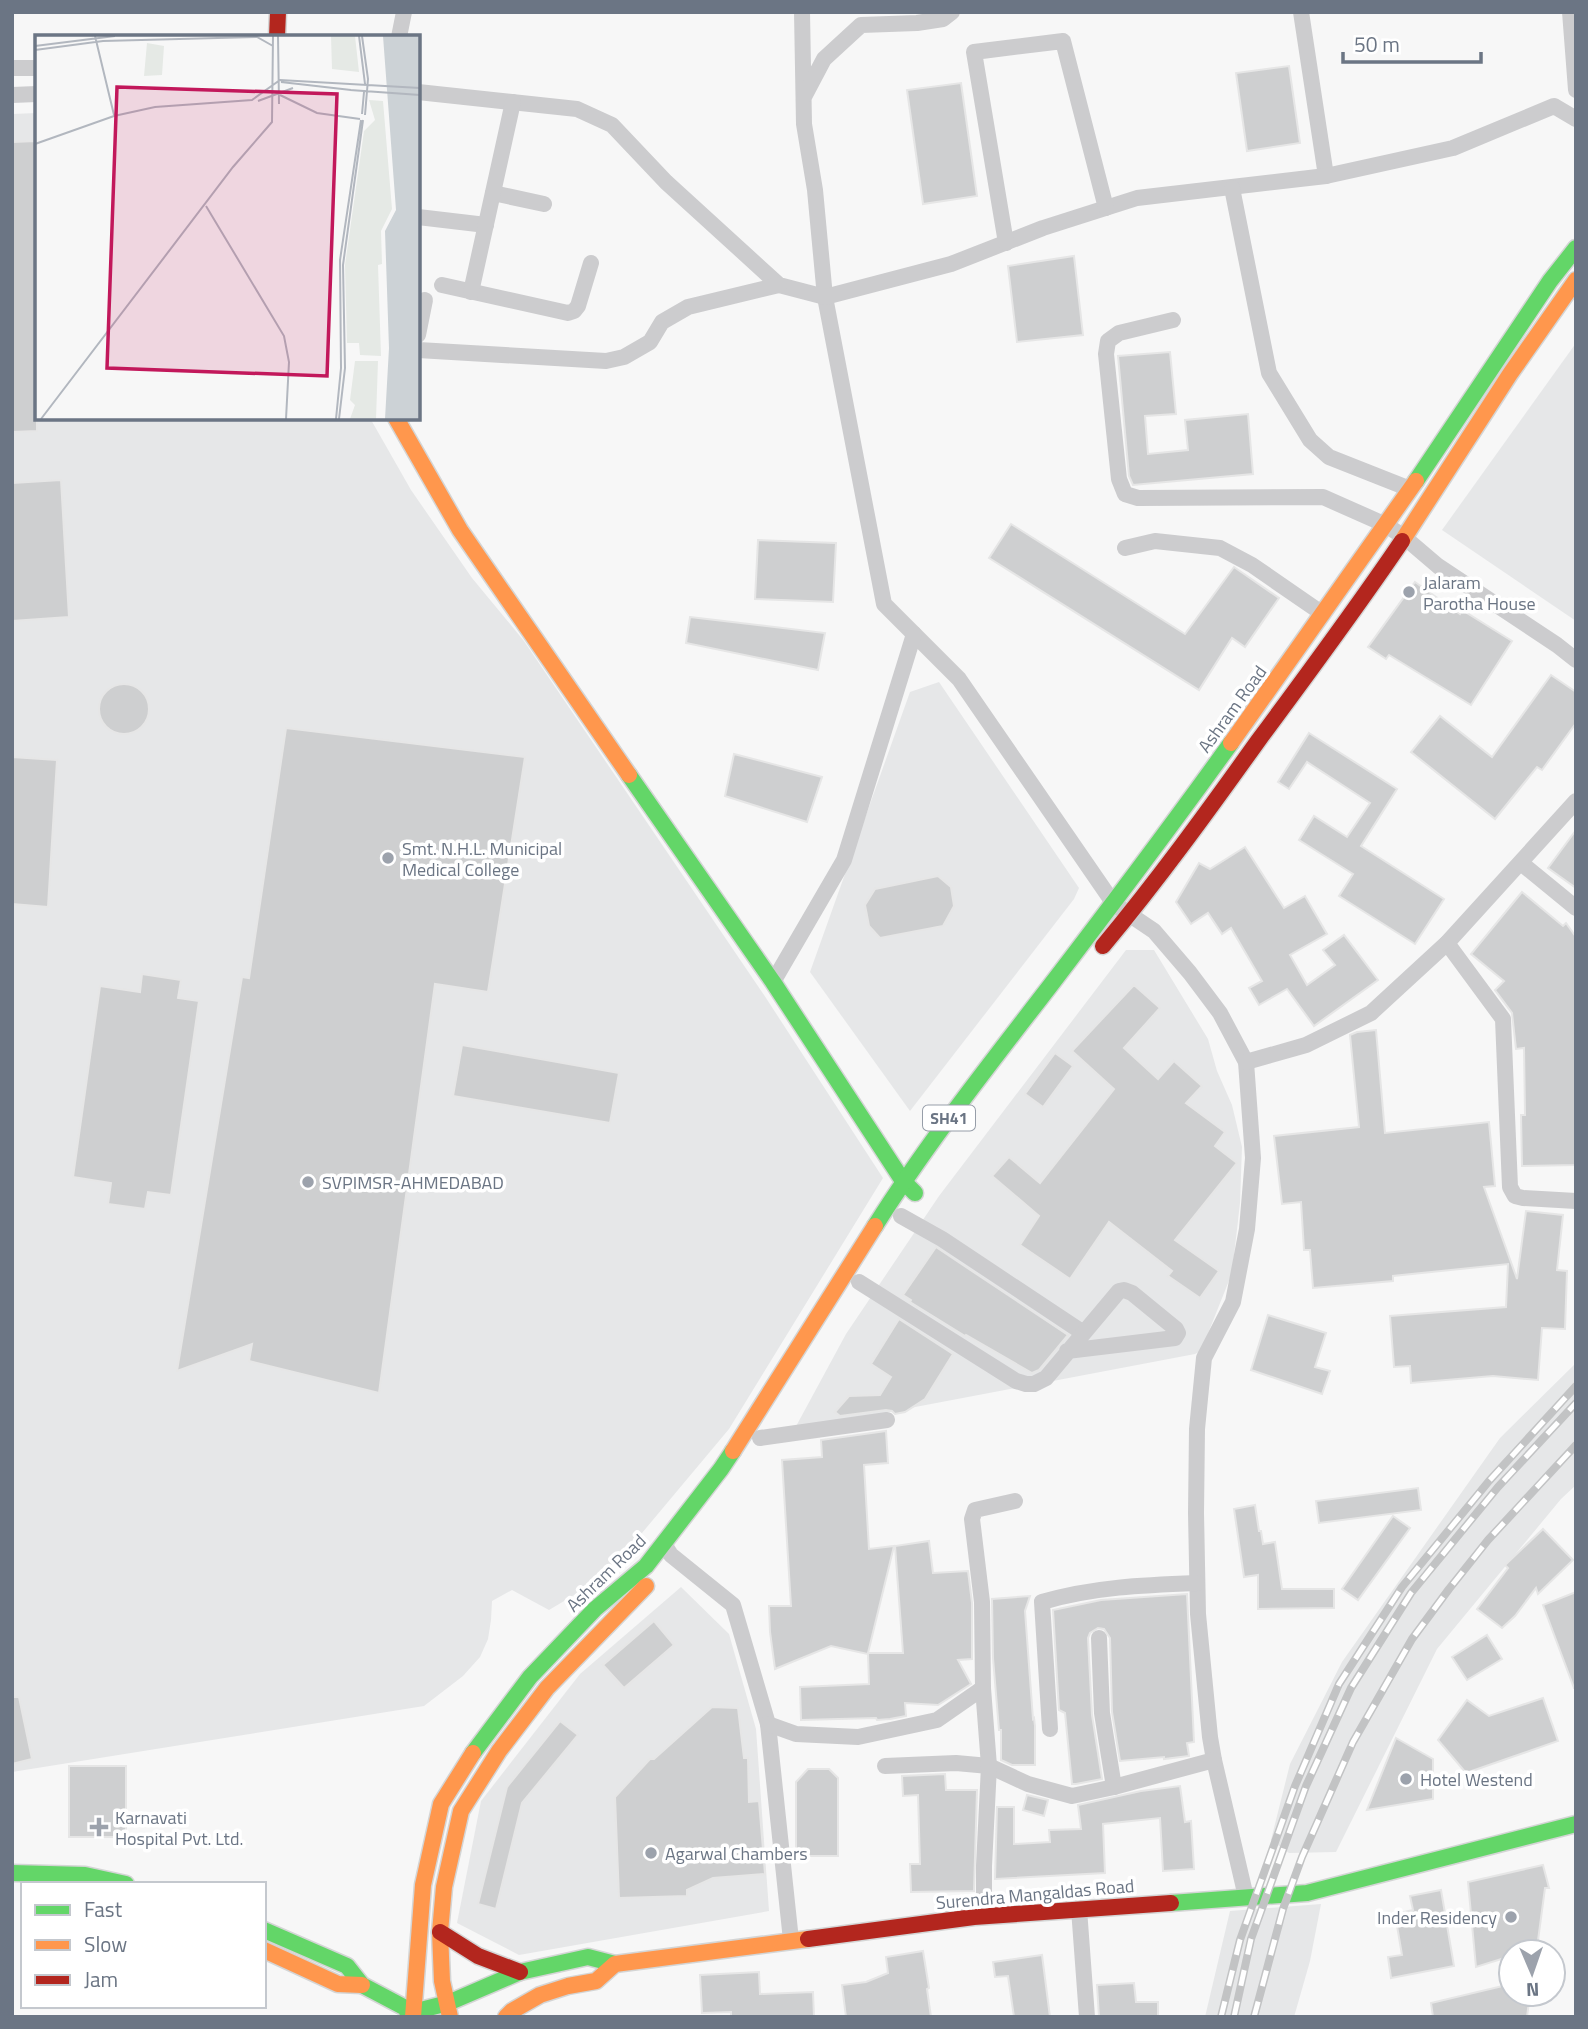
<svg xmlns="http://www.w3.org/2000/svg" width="1588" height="2029" font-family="'Titillium Web',sans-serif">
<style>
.built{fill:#e6e7e8}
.building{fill:#cecfd0;stroke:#e6e6e6;stroke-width:2}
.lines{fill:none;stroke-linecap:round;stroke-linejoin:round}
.fast-casing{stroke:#d4d5d5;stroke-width:19}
.slow-casing{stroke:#d4d5d5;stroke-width:19}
.jam-casing{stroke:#d4d5d5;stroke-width:19}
.street{stroke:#ccccce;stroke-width:16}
.fast{stroke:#63d668;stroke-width:16}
.slow{stroke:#ff974d;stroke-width:16}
.jam{stroke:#b3261e;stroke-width:16}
.rail-casing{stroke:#c2c3c4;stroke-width:8}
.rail{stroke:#fff;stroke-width:5;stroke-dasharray:16;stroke-linecap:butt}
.poi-dot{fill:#9ca2ac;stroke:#fff;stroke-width:2.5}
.labels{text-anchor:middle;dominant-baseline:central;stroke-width:7;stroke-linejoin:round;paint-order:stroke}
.shield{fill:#fff;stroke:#979ea9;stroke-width:2}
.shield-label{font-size:16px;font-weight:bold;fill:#6b7584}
.poi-label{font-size:18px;fill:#6b7584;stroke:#fff;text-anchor:start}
.street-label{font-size:18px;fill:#6b7584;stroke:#fff}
.inset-road{fill:none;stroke:#b2b7bf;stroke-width:2}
.view{fill:#c2185b;fill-opacity:0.15;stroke:#c2185b;stroke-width:3.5}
.inset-edge{fill:none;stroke:#6b7584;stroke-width:3.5}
</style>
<rect width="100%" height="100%" fill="#f7f7f7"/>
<g class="built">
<polygon points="37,113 37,418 370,418 411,490 472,578 524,641 766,998 883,1178 729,1429 606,1576 549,1610 512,1590 492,1601 491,1620 488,1639 480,1657 463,1676 424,1706 12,1772 12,114"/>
<polygon points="1576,343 1576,621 1442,530"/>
<polygon points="939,682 1079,888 1074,899 910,1111 810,972 910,692"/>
<polygon points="1126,950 1154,950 1208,1039 1217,1071 1232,1105 1242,1147 1240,1203 1232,1273 1201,1351 1195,1354 794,1430 846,1334 939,1196"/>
<polygon points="1576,1363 1576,1485 1561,1499 1437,1649 1336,1852 1289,1853 1271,1840 1290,1764 1342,1662 1500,1438"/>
<polygon points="681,1587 729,1634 756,1729 769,1911 519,1955 457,1923 481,1801 580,1674"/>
<polygon points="1321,1904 1310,1961 1294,2017 1205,2017 1230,1911"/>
</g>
<g class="building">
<polygon points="1289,66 1300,143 1247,151 1236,73"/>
<polygon points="961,83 977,196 923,204 907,90"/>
<polygon points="37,141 37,431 12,432 12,142"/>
<polygon points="1074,256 1083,335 1017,342 1008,266"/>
<polygon points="1170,352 1176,414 1145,416 1148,454 1188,450 1185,420 1248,414 1253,474 1133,485 1129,476 1118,356"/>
<polygon points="61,480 69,617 12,621 12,483"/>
<polygon points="1011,524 1185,634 1234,567 1279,598 1245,647 1232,638 1199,690 989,558"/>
<polygon points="758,540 836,543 833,602 755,599"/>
<polygon points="1415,582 1460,614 1462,610 1512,641 1471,705 1389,655 1386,659 1368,647"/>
<polygon points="690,617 825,633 818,670 686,643"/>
<polygon points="1551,675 1576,692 1576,723 1542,770 1537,767 1495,819 1411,752 1440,716 1492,757"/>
<circle cx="124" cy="709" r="25"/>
<polygon points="286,728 525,757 488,992 435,984 379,1393 249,1361 252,1344 177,1371 242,977 249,978"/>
<polygon points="1309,733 1397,789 1361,846 1444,899 1415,944 1339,896 1353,874 1299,840 1314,816 1347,837 1370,803 1307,762 1289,789 1278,782"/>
<polygon points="734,754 822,777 807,822 725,796"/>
<polygon points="12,757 57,760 48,907 12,904"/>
<polygon points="1576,830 1576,888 1548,868"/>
<polygon points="1245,847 1284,908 1305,896 1327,934 1290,955 1307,985 1335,965 1323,950 1344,935 1378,980 1314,1026 1287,989 1259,1005 1249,988 1262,981 1231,928 1222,934 1208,913 1191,924 1176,902 1199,863 1210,869"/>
<polygon points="938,876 951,887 954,906 943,926 880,938 869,926 865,905 875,889"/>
<polygon points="1522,892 1563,926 1566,923 1576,937 1576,1165 1522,1166 1521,1115 1525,1115 1524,1048 1516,1049 1512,1013 1495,990 1504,981 1471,954"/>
<polygon points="142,974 181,980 178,998 199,1001 171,1195 148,1192 145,1209 108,1204 111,1183 73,1177 100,986 140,992"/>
<polygon points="1134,985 1160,1008 1124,1048 1158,1079 1174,1061 1202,1086 1186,1103 1225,1132 1215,1146 1237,1163 1175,1240 1219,1271 1200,1298 1168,1276 1172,1271 1109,1222 1070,1279 1020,1245 1039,1216 992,1176 1009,1157 1040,1183 1114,1089 1072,1051"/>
<polygon points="1376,1030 1385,1133 1489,1122 1495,1186 1484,1187 1517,1279 1526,1211 1563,1215 1557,1270 1567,1271 1565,1329 1542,1328 1538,1380 1493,1376 1411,1383 1410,1366 1394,1367 1390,1316 1506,1307 1508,1264 1393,1276 1393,1281 1313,1288 1310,1250 1304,1250 1301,1202 1282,1204 1274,1136 1359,1127 1350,1035 1357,1032"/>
<polygon points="462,1045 619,1073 610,1123 453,1096"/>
<polygon points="1055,1053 1073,1066 1043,1107 1025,1094"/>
<polygon points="936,1247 1068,1335 1039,1370 1032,1373 966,1335 965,1336 910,1302 911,1300 903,1295"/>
<polygon points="1268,1315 1326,1333 1315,1367 1330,1371 1322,1394 1251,1370"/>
<polygon points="899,1319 953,1354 925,1399 905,1412 895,1414 892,1411 886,1410 840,1416 835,1412 849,1396 880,1395 891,1377 871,1364"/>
<polygon points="886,1431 888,1463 864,1465 869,1549 894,1546 868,1653 903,1653 895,1546 929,1541 933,1573 968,1571 972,1603 972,1659 958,1660 971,1684 938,1705 905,1703 906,1716 890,1719 877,1720 876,1718 801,1720 800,1687 869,1684 868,1654 831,1646 775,1669 770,1632 769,1606 791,1606 782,1460 822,1457 821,1440"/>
<polygon points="1418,1488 1421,1510 1319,1523 1316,1501"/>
<polygon points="1255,1505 1259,1531 1261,1531 1263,1544 1275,1542 1282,1589 1334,1589 1334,1608 1258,1609 1258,1575 1244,1577 1234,1509"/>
<polygon points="1393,1516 1410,1528 1358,1600 1342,1589"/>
<polygon points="1543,1529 1573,1560 1538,1594 1536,1588 1515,1616 1502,1628 1477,1609 1508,1568 1505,1565"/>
<polygon points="1576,1592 1576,1688 1574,1688 1543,1605"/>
<polygon points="1187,1594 1194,1742 1187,1743 1189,1756 1164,1759 1164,1757 1120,1761 1112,1712 1110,1638 1104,1629 1098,1628 1090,1633 1088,1638 1092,1715 1102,1779 1076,1784 1072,1784 1065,1713 1059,1710 1053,1610 1101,1600"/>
<polygon points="1030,1596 1025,1611 1033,1719 1034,1718 1035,1726 1035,1765 1012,1765 1001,1760 1001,1730 999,1730 993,1658 992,1599"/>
<polygon points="654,1621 674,1645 624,1688 603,1665"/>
<polygon points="1487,1635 1502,1659 1467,1680 1452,1657"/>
<polygon points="12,1697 19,1697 32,1759 12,1764"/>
<polygon points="1543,1698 1558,1741 1466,1773 1438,1740 1467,1700 1489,1716"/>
<polygon points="712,1707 738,1708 744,1758 748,1758 749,1802 759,1801 765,1874 713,1878 687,1890 687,1896 619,1898 615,1797 650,1759 654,1759"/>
<polygon points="560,1721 578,1735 522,1803 496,1909 478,1904 507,1787"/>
<polygon points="1396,1738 1433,1759 1433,1799 1367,1810"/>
<rect x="69" y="1766" width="57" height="71"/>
<polygon points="808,1769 829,1769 838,1778 838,1856 796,1856 796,1782"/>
<polygon points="945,1774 946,1790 977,1790 974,1891 911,1892 910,1864 920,1864 918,1795 903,1796 902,1776"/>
<polygon points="1180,1786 1185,1822 1191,1821 1194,1869 1163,1871 1160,1818 1103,1824 1105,1873 995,1879 997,1807 1014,1807 1014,1844 1050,1842 1049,1830 1081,1829 1078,1805 1141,1791"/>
<polygon points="1027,1795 1048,1800 1044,1816 1023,1810"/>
<polygon points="1543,1865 1549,1888 1545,1888 1537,1948 1524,1952 1511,1952 1511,1956 1476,1967 1468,1882"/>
<polygon points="1441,1890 1454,1966 1391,1978 1388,1957 1402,1955 1395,1914 1413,1910 1410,1896"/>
<polygon points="923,1951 929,1988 927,1989 931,2017 846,2017 842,1985 866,1982 888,1973 886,1957"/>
<polygon points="1042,1955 1050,2017 1014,2017 1008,1976 995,1977 993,1962"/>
<polygon points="759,1972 760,1994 813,1992 814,2017 731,2016 731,2012 702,2013 700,1975"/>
<polygon points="1134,1983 1136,2002 1158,2002 1158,2017 1099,2017 1097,1985"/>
<polygon points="1511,1984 1511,1994 1530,1994 1527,2017 1433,2017 1431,2003"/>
</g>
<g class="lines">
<g class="fast-casing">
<g id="fast">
<polyline points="1416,481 1550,281 1576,248"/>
<polyline points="629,775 773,982 903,1181 915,1193"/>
<path d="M875,1226C928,1142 990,1064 1050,986C1112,905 1172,825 1231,743"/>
<polyline points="473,1753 530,1677 595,1609 646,1566 721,1469 733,1451"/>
<polyline points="12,1873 85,1875 126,1884"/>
<polyline points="1171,1903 1307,1893 1576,1824"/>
<polyline points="264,1930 347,1966 362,1985 413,2012"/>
<polyline points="407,2017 413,2012 448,2003 520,1972 588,1957 615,1964"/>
</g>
</g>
<g class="slow-casing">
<g id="slow">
<polyline points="396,418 460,530 629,775"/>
<polyline points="1402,541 1510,374 1576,280"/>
<polyline points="1231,743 1416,481"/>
<polyline points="733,1451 875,1226"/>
<polyline points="264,1950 338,1984 362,1985"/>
<polyline points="413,2017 423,1885 441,1804 473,1753"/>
<polyline points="450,2017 442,1981 440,1932 444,1887 461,1811 499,1751 547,1688 646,1586"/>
<polyline points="506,2017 512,2011 540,1995 568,1986 596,1981 615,1964 808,1939"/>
</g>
</g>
<g class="jam-casing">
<g id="jam">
<polyline points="277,37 278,12"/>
<path d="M1103,946C1158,880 1208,811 1258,741C1307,675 1356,609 1402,541"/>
<polyline points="440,1932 478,1956 520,1972"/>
<polyline points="808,1939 974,1917 1171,1903"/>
</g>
</g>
<g class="street">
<polyline points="802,12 804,124 815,190 825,297 884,604 959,679 1114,904 1154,931 1190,973 1220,1013 1246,1062 1253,1158 1247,1229 1233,1302 1204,1358 1197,1429 1196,1513 1198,1614 1210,1737 1214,1760 1246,1897"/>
<polyline points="1301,12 1326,176"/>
<polyline points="1570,12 1576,90"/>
<polyline points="399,37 404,12"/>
<polyline points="12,68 37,68"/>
<polyline points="418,92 577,109 612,125 666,182 779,285 825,297 951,264 1043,228 1137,198 1326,176 1453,148 1554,106 1576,119"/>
<polyline points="12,95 37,94"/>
<polyline points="805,95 824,59 861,25 917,23 943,19 952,12"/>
<polyline points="1232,188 1269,373 1310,440 1329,457 1410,489"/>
<polyline points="493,193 544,204"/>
<polyline points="418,217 486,225"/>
<polyline points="1006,243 974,52 1063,41 1106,208"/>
<polyline points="442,285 568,313 574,311 578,306 591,263"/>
<polyline points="471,292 513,102"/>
<polyline points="1173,320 1119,333 1108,341 1106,354 1119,479 1125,494 1138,498 1323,497 1386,525 1404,537 1438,566 1557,645 1576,660"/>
<polyline points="418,335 425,300"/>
<polyline points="418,350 606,361 624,357 650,342 662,322 688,307 779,285"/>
<polyline points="1125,548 1155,541 1220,548 1252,565 1323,614"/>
<polyline points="1521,863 1576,908"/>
<polyline points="1447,943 1503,1019 1510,1187 1515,1196 1523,1198 1576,1201"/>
<polyline points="773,982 844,860 914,634"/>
<polyline points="1246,1062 1306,1045 1371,1013 1447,943 1576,801"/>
<polyline points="901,1216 942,1239 1082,1332"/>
<polyline points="859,1282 1016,1381 1026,1384 1034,1384 1046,1378 1119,1291 1124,1290 1132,1293 1176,1329 1178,1333 1175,1338 1067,1351"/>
<polyline points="760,1438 887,1420"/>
<polyline points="664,1544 671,1555 733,1605 768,1724 791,1940"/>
<polyline points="1099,1638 1102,1713 1114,1787"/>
<polyline points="768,1724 796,1734 858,1737 937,1720 983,1688"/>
<path d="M1050,1729L1042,1602C1093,1587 1144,1585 1197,1583"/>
<polyline points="885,1766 956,1763 989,1766 1028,1784 1072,1796 1114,1787 1214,1760"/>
<polyline points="1079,1909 1087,2017"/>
<polyline points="984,1916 984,1866 989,1766 983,1688 982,1602 972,1519 975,1510 1015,1501"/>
</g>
<use href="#fast" class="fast"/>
<use href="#slow" class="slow"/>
<use href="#jam" class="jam"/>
<g class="rail-casing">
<g id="rail">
<polyline points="1221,2017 1240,1940 1295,1786 1339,1684 1402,1587 1489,1481 1576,1386"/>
<polyline points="1234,2017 1251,1939 1306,1786 1351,1688 1411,1593 1498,1487 1576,1403"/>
<polyline points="1254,2017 1283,1909 1302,1857 1353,1742 1412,1639 1449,1589 1488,1540 1576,1445"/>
</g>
</g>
<use href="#rail" class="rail"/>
</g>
<g class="poi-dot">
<circle cx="1409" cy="592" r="7"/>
<circle cx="388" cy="858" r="7"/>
<circle cx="308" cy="1182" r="7"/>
<circle cx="1406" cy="1779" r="7"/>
<path d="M95.5 1816.5h7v7h7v7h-7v7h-7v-7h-7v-7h7z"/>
<circle cx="651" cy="1853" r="7"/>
<circle cx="1511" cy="1917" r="7"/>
</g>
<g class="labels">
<rect class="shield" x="923" y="1105.5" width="52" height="25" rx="5"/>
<g class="shield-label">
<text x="949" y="1118">SH41</text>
</g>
<g class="poi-label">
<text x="1423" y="582">Jalaram<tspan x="1423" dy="21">Parotha House</tspan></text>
<text x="402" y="848">Smt. N.H.L. Municipal<tspan x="402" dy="21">Medical College</tspan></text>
<text x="322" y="1182">SVPIMSR-AHMEDABAD</text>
<text x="1420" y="1779">Hotel Westend</text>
<text x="115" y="1817">Karnavati<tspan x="115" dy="21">Hospital Pvt. Ltd.</tspan></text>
<text x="665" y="1853">Agarwal Chambers</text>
<text x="1497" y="1917" text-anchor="end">Inder Residency</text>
</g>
<g class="street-label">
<text transform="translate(1232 709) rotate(-54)">Ashram Road</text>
<text transform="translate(606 1573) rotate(-44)">Ashram Road</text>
<text transform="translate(1035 1894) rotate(-5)">Surendra Mangaldas Road</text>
</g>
</g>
<g transform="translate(35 35)">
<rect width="385" height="385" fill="#f7f7f7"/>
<path d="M296,1H320L324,37L297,34ZM112,8L129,11L127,40L109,41ZM334,65L348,66L357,174L346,196L347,229L343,230L346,321L325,320L324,308H312L310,230L329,96L340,85ZM320,326H343L341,384H315L320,370L315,365Z" fill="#e5e9e5"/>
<path d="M348,1H385V384H350L354,313L350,196L361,175Z" fill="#ccd2d6"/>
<path class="inset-road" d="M60,1L79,80M243,1L244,69M324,1L330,49M327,1L333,44L330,80M0,11L80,1M0,15L68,6L222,2L238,11M246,47L316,55M315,55L385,60M245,60L282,78L325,84M223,66L258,53M327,79L329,57M0,109L79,81L120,72L217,65L245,45L385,53M171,171L249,301L254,327L251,384M6,384L198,132L237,87L238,1M301,384L306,333L305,225L326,85M304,384L310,333L308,230L328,85"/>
<path class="view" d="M82,52L302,59L292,341L72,333Z"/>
<rect width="385" height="385" class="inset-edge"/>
</g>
<rect width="1588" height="2029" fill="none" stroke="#6b7584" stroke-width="28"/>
<rect x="21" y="1882" width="245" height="126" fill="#ffffff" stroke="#c4c8ce" stroke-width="2"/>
<rect x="35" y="1905" width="35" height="10" fill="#63d668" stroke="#c4c8ce" stroke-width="2"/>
<text x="84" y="1917" font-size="21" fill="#6b7584">Fast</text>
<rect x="35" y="1940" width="35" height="10" fill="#ff974d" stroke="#c4c8ce" stroke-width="2"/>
<text x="84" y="1952" font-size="21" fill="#6b7584">Slow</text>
<rect x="35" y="1975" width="35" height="10" fill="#b3261e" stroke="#c4c8ce" stroke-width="2"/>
<text x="84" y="1987" font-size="21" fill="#6b7584">Jam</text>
<g transform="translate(1532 1973) rotate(178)"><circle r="33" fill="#ffffff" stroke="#c4c8ce" stroke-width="2"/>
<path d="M0-5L12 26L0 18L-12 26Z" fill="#9ca2ac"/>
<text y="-10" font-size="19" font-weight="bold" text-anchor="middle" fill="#6b7584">N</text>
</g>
<path d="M1343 52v10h138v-10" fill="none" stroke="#6b7584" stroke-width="3.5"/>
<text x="1354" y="52" font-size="21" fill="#6b7584" stroke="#ffffff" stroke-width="5" paint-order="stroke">50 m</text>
</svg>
